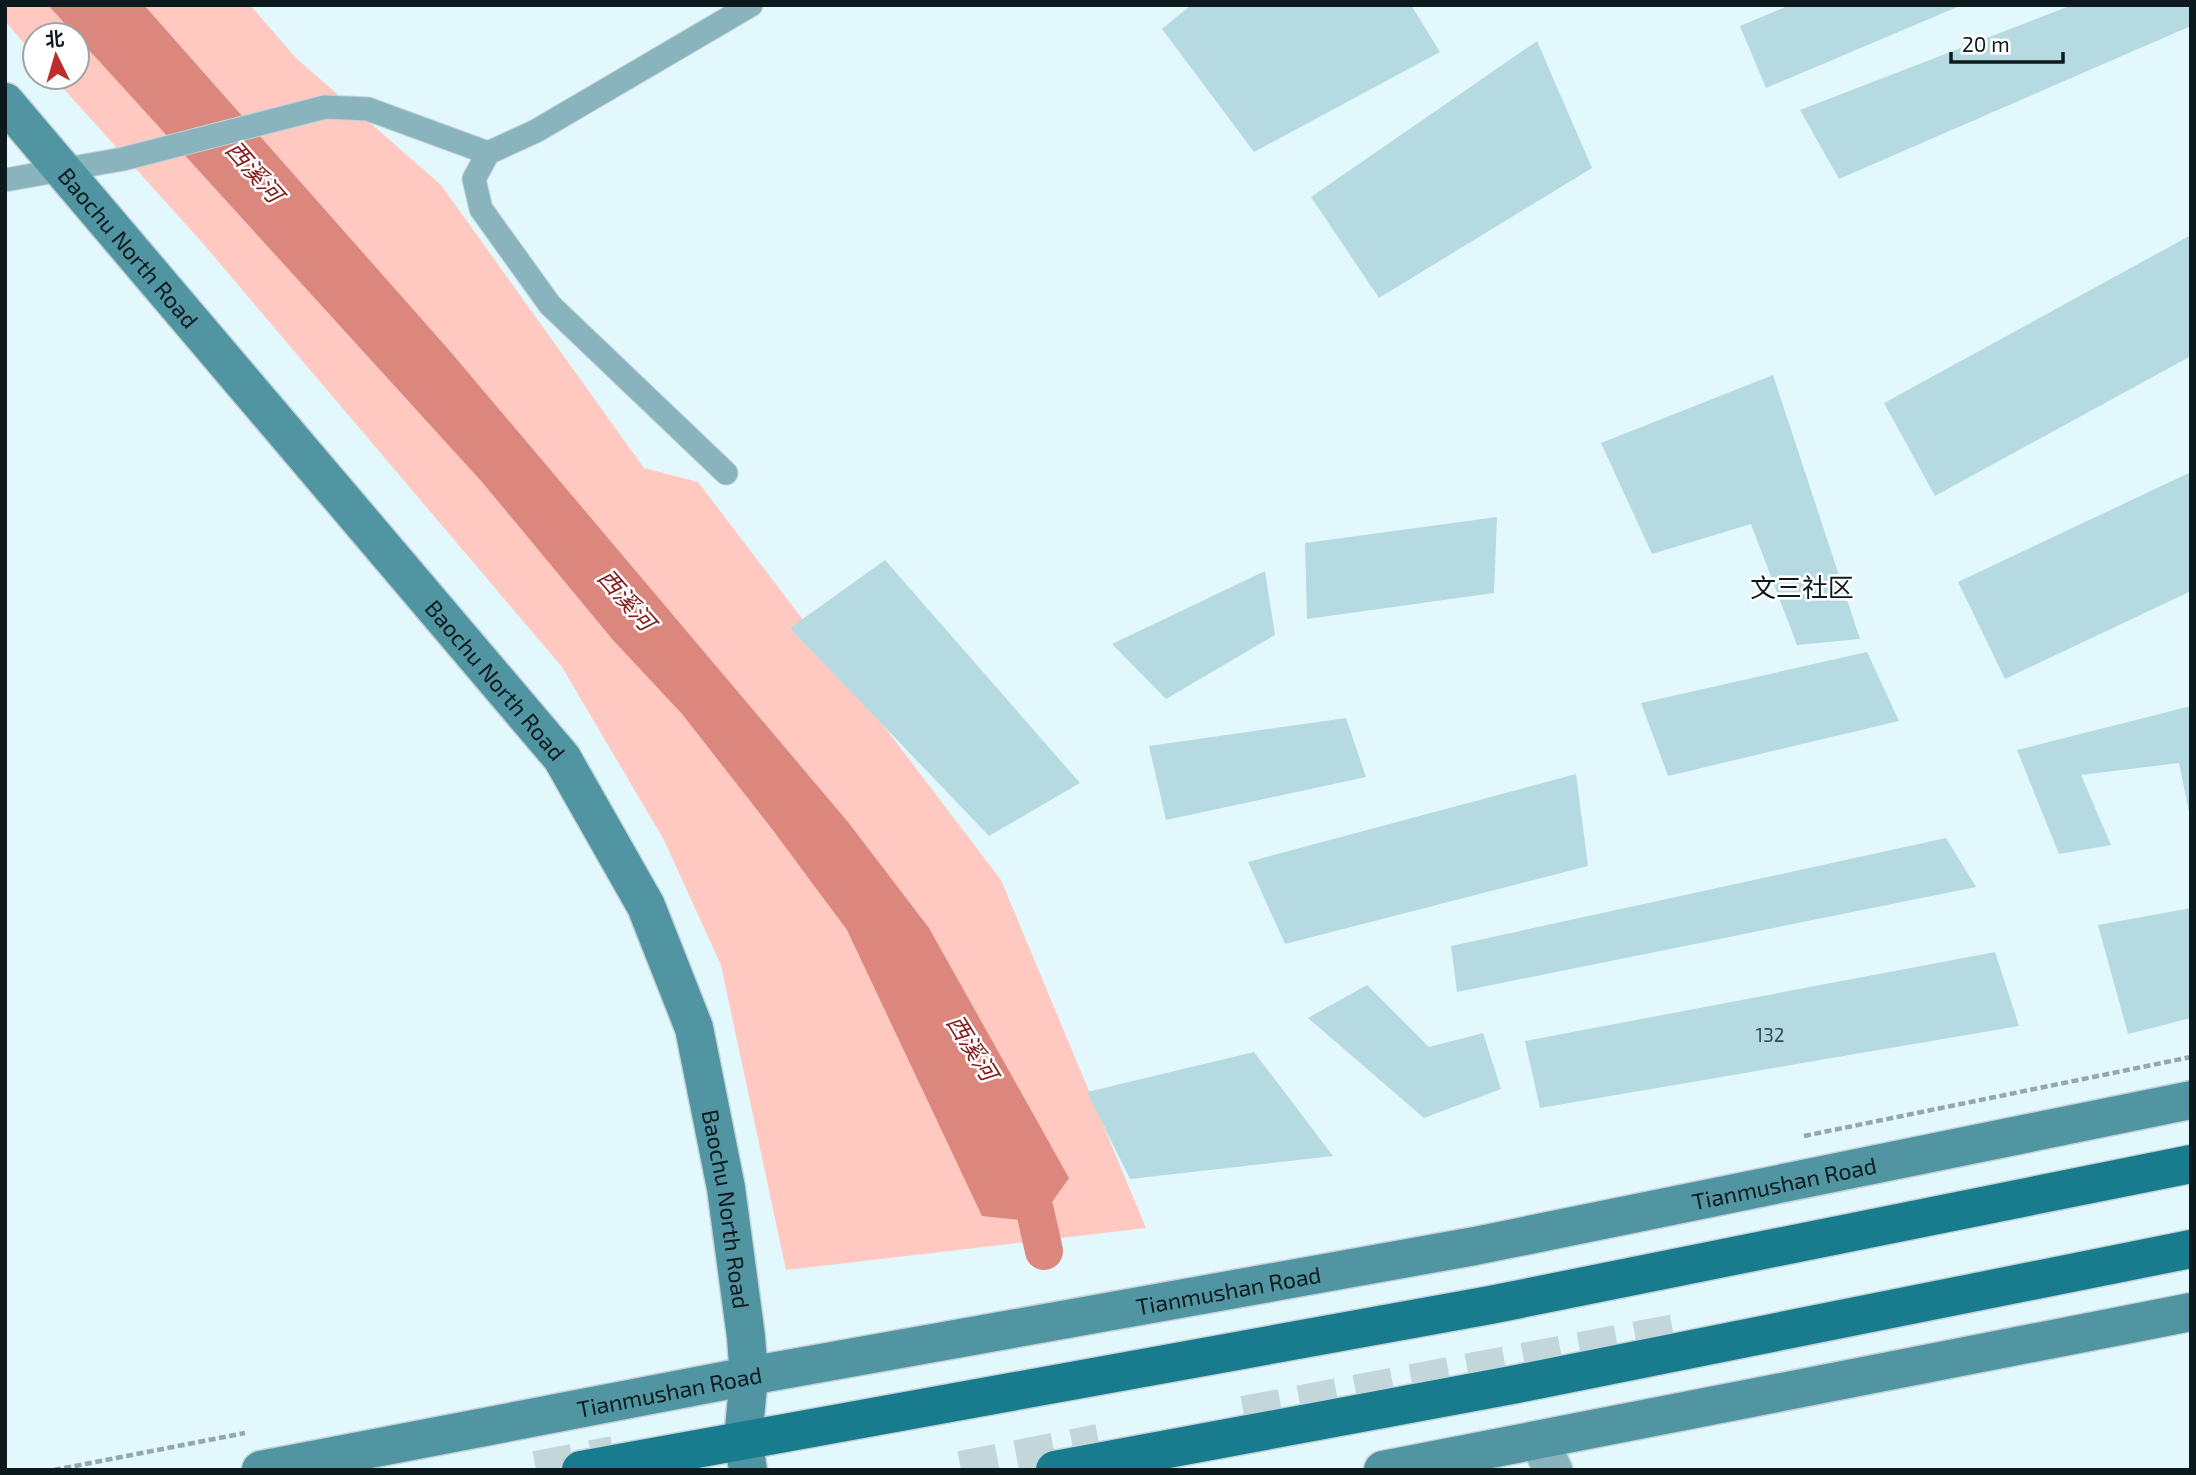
<svg xmlns="http://www.w3.org/2000/svg" width="2196" height="1475" font-family="'Exo 2','Noto Sans SC',sans-serif">
<style>
.green{fill:#ffc8c1}
.water{fill:#db877e}
.lines{fill:none;stroke-linecap:round;stroke-linejoin:round}
.canal{stroke:#db877e;stroke-width:38}
.building{fill:#b6dae1}
.highway-tunnel{stroke:#c3d7db;stroke-width:38;stroke-dasharray:38 19;stroke-linecap:butt}
.lane-casing{stroke:#c1d4d9;stroke-width:25}
.street-casing{stroke:#c1d4d9;stroke-width:41}
.secondary-casing{stroke:#c1d4d9;stroke-width:41}
.primary-casing{stroke:#c1d4d9;stroke-width:41}
.path{stroke:#94a7ab;stroke-width:4.5;stroke-dasharray:7 3.5;stroke-linecap:butt}
.lane{stroke:#89b4bd;stroke-width:23}
.street{stroke:#89b4bd;stroke-width:38}
.secondary{stroke:#5194a2;stroke-width:38}
.primary{stroke:#187c8e;stroke-width:38}
.labels{text-anchor:middle;dominant-baseline:central;stroke-width:5;stroke-linejoin:round;paint-order:stroke}
.number-label{font-size:19px;fill:#374a4e}
.street-label{font-size:23px;fill:#0d1a1d;stroke:#fff}
.water-label{font-size:24px;font-style:italic;fill:#83201d;stroke:#fff}
.quarter-label{font-size:26px;fill:#0d1a1d;stroke:#fff}
</style>
<rect width="100%" height="100%" fill="#e3f8fd"/>
<polygon class="green" points="5,5 250,5 296,58 441,185 644,468 698,482 1001,880 1146,1228 786,1270 721,965 664,840 562,667 200,240 53,77 77,77 77,35 35,35 35,56 5,21"/>
<polygon class="water" points="48,5 144,5 449,350 848,822 929,928 1069,1178 1038,1222 982,1216 847,930 772,829 682,714 613,640 482,482"/>
<g class="lines">
<polyline class="canal" points="1026,1171 1044,1251"/>
</g>
<g class="building">
<polygon points="1191,5 1411,5 1440,52 1254,152 1162,29"/>
<polygon points="1790,5 1962,5 1766,88 1740,26"/>
<polygon points="2072,5 2191,5 2191,26 1839,179 1800,110"/>
<polygon points="1537,41 1592,168 1379,298 1311,197"/>
<polygon points="2191,235 2191,356 1935,496 1884,403"/>
<polygon points="1773,375 1860,639 1797,645 1751,524 1652,554 1601,443"/>
<polygon points="2191,472 2191,591 2005,679 1958,582"/>
<polygon points="1497,517 1494,593 1307,619 1305,543"/>
<polygon points="885,560 1080,783 989,836 790,628"/>
<polygon points="1265,571 1275,635 1166,699 1112,644"/>
<polygon points="1867,652 1899,721 1668,776 1641,703"/>
<polygon points="2191,706 2191,822 2179,763 2081,775 2111,845 2059,854 2017,750"/>
<polygon points="1346,718 1366,777 1166,820 1149,746"/>
<polygon points="1576,774 1588,866 1285,944 1248,862"/>
<polygon points="1946,838 1976,887 1457,992 1451,946"/>
<polygon points="2191,908 2191,1018 2128,1034 2098,925"/>
<polygon points="1995,952 2019,1026 1540,1108 1525,1041"/>
<polygon points="1367,985 1429,1047 1483,1033 1501,1089 1424,1118 1308,1018"/>
<polygon points="1254,1052 1333,1156 1130,1179 1087,1092"/>
</g>
<g class="lines">
<g class="highway-tunnel">
<polyline points="1244,1415 1691,1330"/>
<polyline points="536,1470 614,1455"/>
<polyline points="961,1470 1099,1443"/>
</g>
<g class="lane-casing">
<g id="lane">
<polyline points="5,180 123,159 325,107 368,109 488,153"/>
<polyline points="726,473 550,305 481,209 474,179 488,153 536,131 751,5"/>
</g>
</g>
<g class="street-casing">
<polyline id="street" points="1539,1440 1553,1470"/>
</g>
<g class="secondary-casing">
<g id="secondary">
<path id="s1" d="M5,102L562,758L646,906L694,1028L726,1188L746,1337L749,1376L743,1439L748,1470"/>
<path id="s2" d="M261,1470L749,1376L1475,1246L2191,1100"/>
<polyline points="1383,1470 2191,1312"/>
</g>
</g>
<g class="primary-casing">
<g id="primary">
<polyline points="581,1470 1490,1305 2191,1164"/>
<polyline points="1055,1470 1517,1384 2191,1249"/>
</g>
</g>
<g class="path">
<polyline points="1804,1136 2191,1057"/>
<polyline points="54,1470 245,1433"/>
</g>
<use href="#lane" class="lane"/>
<use href="#street" class="street"/>
<use href="#secondary" class="secondary"/>
<use href="#primary" class="primary"/>
</g>
<g class="labels">
<g class="number-label">
<text x="1770" y="1034">132</text>
</g>
<g class="street-label">
<text stroke="none"><textPath href="#s1" startOffset="191">Baochu North Road</textPath></text>
<text stroke="none"><textPath href="#s1" startOffset="758">Baochu North Road</textPath></text>
<text stroke="none"><textPath href="#s2" startOffset="1550">Tianmushan Road</textPath></text>
<text stroke="none"><textPath href="#s1" startOffset="1346">Baochu North Road</textPath></text>
<text stroke="none"><textPath href="#s2" startOffset="984">Tianmushan Road</textPath></text>
<text stroke="none"><textPath href="#s2" startOffset="416">Tianmushan Road</textPath></text>
</g>
<g class="water-label">
<text transform="translate(255 171) rotate(49)">西溪河</text>
<text transform="translate(627 599) rotate(49)">西溪河</text>
<text transform="translate(973 1047) rotate(58)">西溪河</text>
</g>
<g class="quarter-label">
<text x="1802" y="586">文三社区</text>
</g>
</g>
<rect width="2196" height="1475" fill="none" stroke="#0d1a1d" stroke-width="14"/>
<g transform="translate(56 56) rotate(355)"><circle r="33" fill="#ffffff" stroke="#9ea3a5" stroke-width="2"/>
<path d="M0-5L12 26L0 18L-12 26Z" fill="#bc2e2b"/>
<text y="-10" font-size="19" font-weight="bold" text-anchor="middle" fill="#0d1a1d">北</text>
</g>
<path d="M1951 52v10h112v-10" fill="none" stroke="#0d1a1d" stroke-width="3.5"/>
<text x="1962" y="52" font-size="21" fill="#0d1a1d" stroke="#ffffff" stroke-width="5" paint-order="stroke">20 m</text>
</svg>
